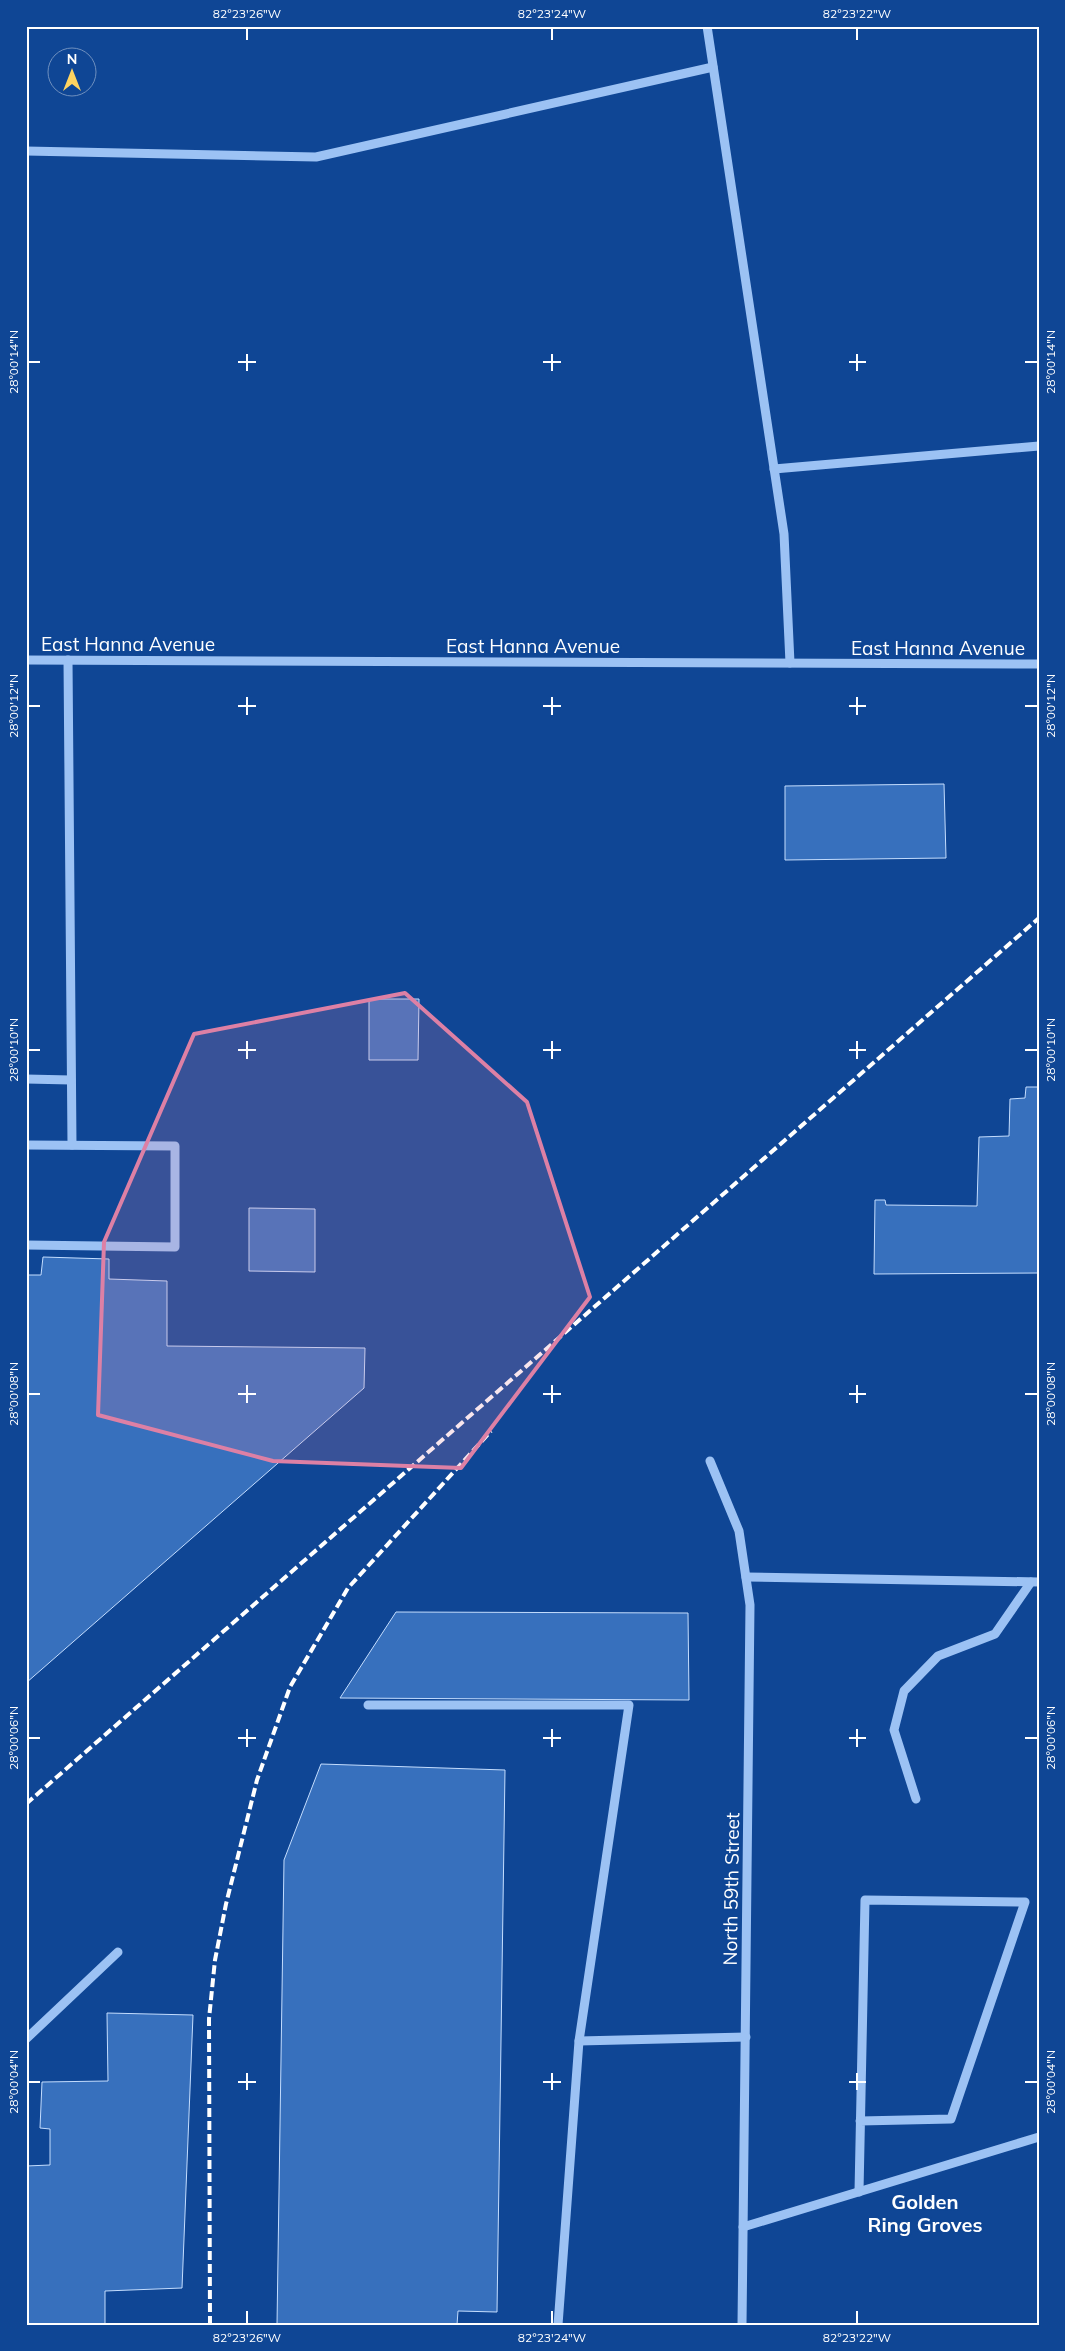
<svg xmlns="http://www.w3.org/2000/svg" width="1065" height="2351" font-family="Mulish,sans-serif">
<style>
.building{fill:#3770bd;stroke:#c4ddfe}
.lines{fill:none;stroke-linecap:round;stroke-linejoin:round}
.minor{stroke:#9cc2f4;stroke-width:9}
.rail{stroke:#fff;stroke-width:4;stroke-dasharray:9 4;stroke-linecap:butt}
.marked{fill:#dd80a5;fill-opacity:0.2;stroke:#dd80a5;stroke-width:4;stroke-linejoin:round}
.ticks{fill:none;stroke:#fff;stroke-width:2}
.labels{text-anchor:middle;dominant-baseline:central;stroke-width:4;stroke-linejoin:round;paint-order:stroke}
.street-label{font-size:19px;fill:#fff;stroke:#0f4695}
.neighbourhood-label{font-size:20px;font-weight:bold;fill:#fff;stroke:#0f4695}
.neatline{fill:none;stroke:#fff;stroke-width:2}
.ticks-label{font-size:12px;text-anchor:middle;fill:#fff}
</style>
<rect width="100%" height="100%" fill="#0f4695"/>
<g class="building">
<polygon points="944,784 946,858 785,860 785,786"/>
<polygon points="369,999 419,999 418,1060 369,1060"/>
<polygon points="1026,1087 1039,1087 1039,1273 874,1274 875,1200 885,1200 886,1205 977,1206 979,1137 1009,1136 1010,1099 1025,1098"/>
<polygon points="249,1208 315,1209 315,1272 249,1271"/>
<polygon points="43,1257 109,1259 109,1279 167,1281 167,1346 365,1348 364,1388 26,1683 26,1275 41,1275"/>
<polygon points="396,1612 688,1613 689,1700 340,1698"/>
<polygon points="321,1764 505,1770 497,2312 458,2311 457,2325 277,2325 284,1860"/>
<polygon points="107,2013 193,2015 182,2288 105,2291 105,2325 26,2325 26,2166 50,2165 50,2129 40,2128 42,2082 108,2081"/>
</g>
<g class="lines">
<g class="minor">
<polyline points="707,26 784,534 790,663"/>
<polyline points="26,151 316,157 713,67"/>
<polyline points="774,469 1039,446"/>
<polyline points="26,660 1039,664"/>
<polyline points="68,660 72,1145"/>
<polyline points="26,1079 71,1080"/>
<polyline points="26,1145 175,1146 175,1247 26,1245"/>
<polyline points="710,1461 739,1531 750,1605 742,2325"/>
<polyline points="746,1577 1039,1582"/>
<polyline points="368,1705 629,1705 579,2041 558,2325"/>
<polyline points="916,1799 894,1730 904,1691 938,1656 995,1634 1031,1582"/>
<polyline points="26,2039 118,1952"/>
<polyline points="579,2041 746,2037"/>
<polyline points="859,2192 865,1900 1025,1902 951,2119 860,2121"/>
<polyline points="743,2227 1039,2137"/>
</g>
<g class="rail">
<polyline points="26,1804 1039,918"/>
<polyline points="210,2325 209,2019 215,1960 226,1904 257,1780 290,1687 348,1588 491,1431"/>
</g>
</g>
<path class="marked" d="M405,993L527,1102L590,1297L461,1468L273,1461L98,1415L104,1242L194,1034Z"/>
<path class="ticks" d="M247,28V40M552,28V40M857,28V40M247,354V371M552,354V371M857,354V371M28,362H40M238,362H256M543,362H561M849,362H866M1025,362H1038M247,697V715M552,697V715M857,697V715M28,706H40M238,706H256M543,706H561M849,706H866M1025,706H1038M247,1041V1059M552,1041V1059M857,1041V1059M28,1050H40M238,1050H256M543,1050H561M849,1050H866M1025,1050H1038M247,1385V1403M552,1385V1403M857,1385V1403M28,1394H40M238,1394H256M543,1394H561M849,1394H866M1025,1394H1038M247,1729V1747M552,1729V1747M857,1729V1747M28,1738H40M238,1738H256M543,1738H561M849,1738H866M1025,1738H1038M247,2073V2090M552,2073V2090M857,2073V2090M28,2082H40M238,2082H256M543,2082H561M849,2082H866M1025,2082H1038M247,2311V2324M552,2311V2324M857,2311V2324"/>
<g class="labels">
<g class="street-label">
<text x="128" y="644">East Hanna Avenue</text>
<text x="533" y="646">East Hanna Avenue</text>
<text x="938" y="648">East Hanna Avenue</text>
<text transform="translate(731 1889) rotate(-89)">North 59th Street</text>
</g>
<g class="neighbourhood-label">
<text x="925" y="2201">Golden<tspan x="925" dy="23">Ring Groves</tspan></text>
</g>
</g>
<rect width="1065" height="2351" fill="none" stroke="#0f4695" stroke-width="55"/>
<g transform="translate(72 72)"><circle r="24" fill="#0f4695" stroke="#6f90bf"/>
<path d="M0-4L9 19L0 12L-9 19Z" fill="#ffd460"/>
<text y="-8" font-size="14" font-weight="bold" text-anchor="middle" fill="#ffffff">N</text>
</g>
<rect x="28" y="28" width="1010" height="2296" class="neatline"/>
<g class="ticks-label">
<text x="247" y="18">82°23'26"W</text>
<text x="552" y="18">82°23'24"W</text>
<text x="857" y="18">82°23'22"W</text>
<text transform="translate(14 362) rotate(-90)" y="4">28°00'14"N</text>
<text transform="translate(1051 362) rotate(-90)" y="4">28°00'14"N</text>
<text transform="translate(14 706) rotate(-90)" y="4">28°00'12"N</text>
<text transform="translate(1051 706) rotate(-90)" y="4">28°00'12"N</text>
<text transform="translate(14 1050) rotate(-90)" y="4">28°00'10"N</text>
<text transform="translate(1051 1050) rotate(-90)" y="4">28°00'10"N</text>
<text transform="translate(14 1394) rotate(-90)" y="4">28°00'08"N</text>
<text transform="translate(1051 1394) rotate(-90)" y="4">28°00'08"N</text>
<text transform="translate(14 1738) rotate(-90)" y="4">28°00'06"N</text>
<text transform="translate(1051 1738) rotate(-90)" y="4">28°00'06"N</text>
<text transform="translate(14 2082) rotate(-90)" y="4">28°00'04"N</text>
<text transform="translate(1051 2082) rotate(-90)" y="4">28°00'04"N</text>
<text x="247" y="2342">82°23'26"W</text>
<text x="552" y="2342">82°23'24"W</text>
<text x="857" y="2342">82°23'22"W</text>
</g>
</svg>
